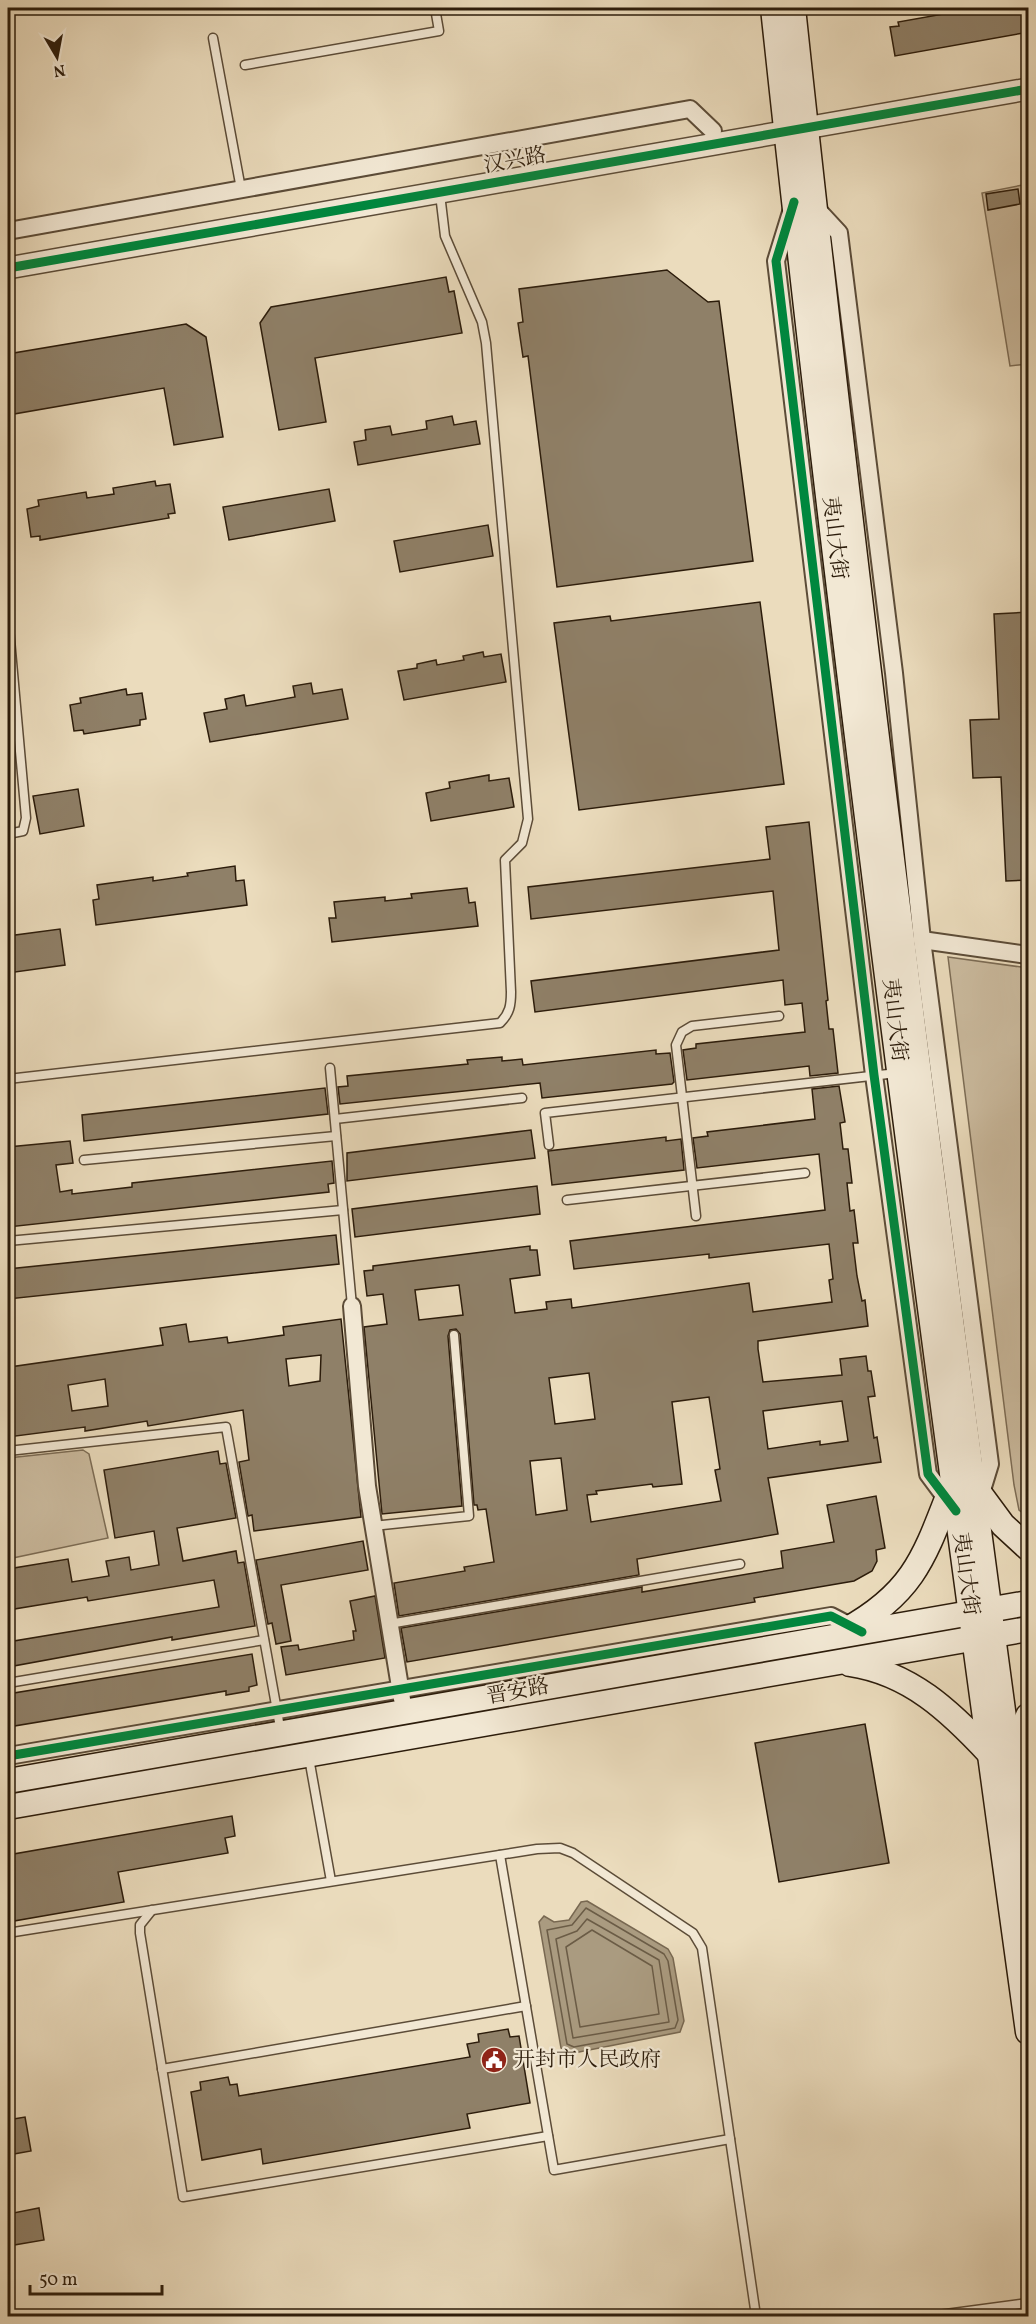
<svg xmlns="http://www.w3.org/2000/svg" width="1036" height="2324" font-family="Vollkorn,'Noto Serif SC',serif">
<style>
.green{fill:#cbbb9f;stroke:#7c6c55;stroke-width:1.5}
.water{fill:#aa9b80;stroke:#786851;stroke-width:1.5}
.lines{fill:none;stroke-linecap:round;stroke-linejoin:round}
.shore{stroke:#6b5c46;stroke-width:1.5}
.building{fill:#8f8068;stroke:#2c1c0b;stroke-width:1.5;fill-rule:evenodd}
.service-casing{stroke:#5c4c38;stroke-width:11}
.minor-casing{stroke:#5c4c38;stroke-width:20}
.tertiary-casing{stroke:#5c4c38;stroke-width:24}
.secondary-casing{stroke:#2c1c0b;stroke-width:27}
.service{stroke:#f2e8d4;stroke-width:8}
.minor{stroke:#f2e8d4;stroke-width:16}
.tertiary{stroke:#f2e8d4;stroke-width:21}
.secondary{stroke:#f2e8d4;stroke-width:24}
.cycleway-casing{stroke:#f2e8d4;stroke-width:13}
.cycleway{stroke:#00873e;stroke-width:9}
.labels{text-anchor:middle;dominant-baseline:central;stroke-width:4.5;stroke-linejoin:round;paint-order:stroke}
.street-label{font-size:21px;fill:#2c1c0b;stroke:#f2e8d4}
.poi-label{font-size:21px;fill:#2c1c0b;stroke:#f2e8d4;text-anchor:start}
</style>
<rect width="100%" height="100%" fill="#ebdcbd"/>
<filter id="stains"><feTurbulence type="fractalNoise" baseFrequency=".00333" numOctaves="4"/><feColorMatrix values="0 0 0 0 .2 0 0 0 0 .09 0 0 0 0 .02 0 0 0 .5 -.17"/></filter>
<radialGradient id="worn" r=".72"><stop offset=".6" stop-color="#630" stop-opacity="0"/><stop offset="1" stop-color="#630" stop-opacity=".3"/></radialGradient>
<g class="green">
<polygon points="1028,184 1028,364 1010,366 982,193"/>
<polygon points="948,957 1028,968 1028,1517 1019,1510 1014,1485"/>
<polygon points="83,1450 89,1454 108,1538 8,1559 8,1458"/>
</g>
<polygon class="water" points="587,1901 668,1949 673,1958 684,2021 680,2032 574,2053 561,2048 539,1922 544,1916 554,1922 569,1920 581,1902"/>
<g class="lines">
<g class="shore">
<polygon points="586,1908 664,1954 668,1961 678,2020 675,2028 574,2047 567,2044 547,1930 572,1925"/>
<polygon points="587,1919 659,1960 669,2022 573,2038 556,1939 577,1931"/>
<polygon points="592,1930 652,1966 659,2014 580,2027 566,1947"/>
</g>
</g>
<g class="building">
<polygon points="977,8 1029,8 1029,32 895,56 890,27 899,26 898,22"/>
<polygon points="1018,189 1020,204 988,210 986,194"/>
<polygon points="667,270 708,302 719,301 753,561 557,587 528,356 523,357 518,323 523,322 519,289"/>
<polygon points="446,277 449,292 454,291 462,333 315,358 326,422 279,430 260,323 271,307"/>
<polygon points="186,324 206,337 223,437 174,445 164,388 8,415 8,354"/>
<polygon points="452,416 454,425 476,421 480,444 358,465 354,442 366,440 365,430 390,426 392,435 427,429 426,421"/>
<polygon points="155,481 156,486 170,484 175,513 168,514 169,518 40,540 40,536 31,537 27,509 39,506 38,500 86,492 87,498 114,494 113,488"/>
<polygon points="329,489 335,521 229,540 223,507"/>
<polygon points="488,525 493,556 400,572 394,541"/>
<polygon points="760,602 784,784 579,810 554,623 610,616 611,621"/>
<polygon points="1029,612 1029,880 1006,881 1001,777 973,778 970,720 999,719 994,614"/>
<polygon points="483,652 484,657 501,654 506,682 404,700 398,671 417,668 417,664 436,660 437,665 464,660 463,656"/>
<polygon points="311,683 313,694 342,689 348,719 210,742 204,713 227,709 225,699 244,695 246,706 295,697 293,686"/>
<polygon points="126,689 127,695 142,693 146,719 140,720 140,725 84,734 83,730 74,731 70,705 81,703 80,698"/>
<polygon points="489,775 489,781 509,778 514,807 431,821 426,793 450,788 449,782"/>
<polygon points="78,789 84,826 40,834 33,796"/>
<polygon points="809,822 828,1000 826,1001 829,1029 833,1029 838,1073 810,1076 809,1066 687,1080 683,1050 696,1048 696,1044 805,1032 802,1003 785,1005 783,980 535,1012 531,981 779,950 773,891 531,919 528,887 770,859 766,827"/>
<polygon points="235,866 236,881 244,880 247,905 96,925 93,900 99,899 97,885 153,877 153,881 188,876 187,873"/>
<polygon points="467,888 469,903 475,902 478,926 332,942 329,918 336,918 334,902 385,897 385,901 412,898 411,894"/>
<polygon points="60,929 65,965 8,973 8,936"/>
<polygon points="656,1050 656,1054 670,1053 674,1082 672,1084 542,1098 540,1083 340,1104 338,1087 348,1086 347,1076 468,1064 467,1060 502,1057 502,1061 522,1059 523,1065"/>
<path d="M839,1086L845,1122L840,1123L843,1149H848L852,1183H847L850,1211L854,1210L858,1243H853L857,1276L862,1301L865,1300L868,1326L758,1341V1349L763,1382L842,1375L840,1359L866,1356L868,1371H871L875,1396L868,1397L874,1438L877,1437L881,1462L768,1478L778,1534L637,1559L639,1575L399,1616L394,1583L465,1571L464,1567L494,1562L486,1509L478,1510L477,1505H474L460,1334L456,1329L450,1330L448,1336L462,1506L382,1514L364,1327L387,1324L383,1294L367,1296L364,1271L373,1270V1266L530,1246V1250H537L540,1275L510,1279L515,1313L547,1309L546,1302L571,1299L572,1308L749,1283L753,1312L832,1302L829,1280L833,1279L829,1244L709,1258V1254L574,1269L570,1241L825,1210L819,1154L697,1168L693,1138L708,1136L707,1132L815,1119L812,1089ZM459,1285L463,1315L419,1320L415,1290ZM589,1373L595,1419L555,1424L549,1378ZM709,1397L720,1469L715,1470L721,1501L591,1522L587,1495L597,1494L596,1491L652,1484L653,1487L682,1484L672,1402ZM842,1401L848,1441L820,1445V1441L768,1449L763,1411ZM561,1458L567,1510L536,1515L530,1461Z"/>
<polygon points="325,1088 328,1114 84,1141 82,1115"/>
<polygon points="531,1130 535,1158 347,1181 347,1153"/>
<polygon points="666,1137 666,1141 681,1139 684,1170 552,1185 548,1151"/>
<polygon points="70,1141 73,1163 56,1165 60,1192 72,1190 72,1194 132,1187 132,1183 332,1161 334,1183 328,1184 329,1192 8,1227 8,1147"/>
<polygon points="537,1186 540,1214 355,1237 352,1209"/>
<polygon points="336,1235 339,1264 8,1299 8,1269"/>
<path d="M341,1319L361,1517L254,1531L252,1515L248,1516L239,1462L249,1460L243,1410L148,1426L147,1421L85,1431V1427L8,1437V1379L12,1378L10,1367L163,1345L160,1328L186,1324L189,1342L227,1337L228,1343L284,1335L283,1327ZM321,1355L320,1381L289,1386L286,1359ZM105,1379L108,1406L72,1411L68,1385Z"/>
<polygon points="218,1451 220,1464 226,1463 236,1518 177,1528 183,1561 236,1551 238,1563 244,1562 255,1626 172,1640 172,1637 8,1667 8,1642 219,1607 214,1580 88,1601 87,1597 8,1610 8,1569 68,1559 72,1582 109,1576 106,1561 129,1557 131,1570 159,1565 154,1531 115,1538 104,1470"/>
<polygon points="876,1496 885,1548 876,1550 877,1561 872,1571 854,1581 754,1598 755,1602 407,1662 401,1628 642,1587 642,1592 783,1568 781,1551 834,1542 827,1505"/>
<polygon points="363,1541 368,1570 281,1585 291,1641 276,1644 272,1623 268,1624 256,1560"/>
<polygon points="375,1596 385,1658 286,1675 281,1647 298,1645 299,1650 354,1640 353,1631 356,1631 350,1601"/>
<polygon points="252,1654 257,1685 249,1687 249,1691 226,1695 226,1691 8,1727 8,1694"/>
<polygon points="865,1724 889,1863 779,1882 755,1743"/>
<polygon points="232,1816 235,1836 225,1838 228,1853 118,1872 124,1902 8,1922 8,1855"/>
<polygon points="508,2029 510,2037 519,2036 530,2103 467,2114 470,2128 263,2164 261,2149 202,2160 191,2092 201,2090 200,2082 228,2077 230,2085 237,2084 239,2096 470,2057 467,2044 479,2042 478,2034"/>
<polygon points="25,2117 31,2151 8,2155 8,2120"/>
<polygon points="39,2208 44,2240 8,2246 8,2214"/>
</g>
<g class="lines">
<g class="service-casing">
<g id="service">
<polyline points="213,38 241,189"/>
<polyline points="245,65 439,31 435,8"/>
<polyline points="8,617 26,818 23,831 8,834"/>
<polyline points="330,1068 352,1306"/>
<path d="M8,1079L500,1023C510,1013 511,1005 511,992L505,860L522,843L528,819L486,343L482,322L445,236L440,194"/>
<polyline points="335,1119 522,1098"/>
<polyline points="549,1145 545,1113 897,1073"/>
<polyline points="84,1160 336,1136"/>
<polyline points="567,1200 805,1173"/>
<polyline points="696,1216 676,1045 682,1032 692,1026 779,1016"/>
<polyline points="8,1241 343,1210"/>
<polyline points="8,1451 226,1427 281,1733"/>
<polyline points="373,1526 469,1516 454,1335"/>
<polyline points="389,1624 740,1564"/>
<polyline points="8,1683 264,1640"/>
<polyline points="309,1758 331,1881"/>
<polyline points="500,1855 554,2170 730,2139"/>
<polyline points="152,1910 140,1925 140,1933 183,2197 548,2136"/>
<polyline points="14,1932 537,1849 560,1848 573,1853 693,1933 702,1948 756,2316"/>
<polyline points="162,2069 526,2006"/>
<polyline points="931,2316 1028,2303"/>
</g>
</g>
<g class="minor-casing">
<g id="minor">
<polyline points="814,206 839,233 894,673 922,940 990,1464 979,1500"/>
<polyline points="792,209 776,261 874,1075 928,1474 951,1505"/>
<polyline points="8,231 690,109 713,131"/>
<polyline points="922,940 1028,955"/>
<polyline points="352,1306 367,1486 402,1699"/>
<polyline points="8,1756 831,1616 858,1630"/>
</g>
</g>
<g class="tertiary-casing">
<polyline id="tertiary" points="8,268 1028,89"/>
</g>
<g class="secondary-casing">
<g id="secondary">
<path d="M773,8C845,684 935,1358 1028,2032"/>
<path d="M793,8C860,638 943,1268 1028,1896"/>
<polyline points="975,1487 1003,1525 1028,1548"/>
<path d="M846,1630C915,1592 925,1555 952,1486"/>
<path d="M850,1664C910,1673 950,1711 990,1754"/>
<polyline points="1010,1758 1028,1716"/>
<polyline points="8,1781 1028,1603"/>
<polyline points="8,1807 1028,1629"/>
</g>
</g>
<use href="#service" class="service"/>
<use href="#minor" class="minor"/>
<use href="#tertiary" class="tertiary"/>
<use href="#secondary" class="secondary"/>
<g class="cycleway-casing">
<g id="cycleway">
<polyline points="794,202 776,261 874,1075 928,1474 956,1511"/>
<polyline points="8,268 1028,89"/>
<polyline points="8,1756 831,1616 862,1632"/>
</g>
</g>
<use href="#cycleway" class="cycleway"/>
</g>
<defs>
<g id="civic-disc" transform="scale(1.35)"><circle r="9.5" fill="#8f2418" stroke="#f2e8d4"/><path d="M-.6-6.5H3V-4.5H.6V-3L4-1V1h2V6H-6V1h2V-1L-.6-3ZM-1.2 2.5V6h2.4V2.5Z" fill="#fff"/></g>
</defs>
<g fill-rule="evenodd">
<use href="#civic-disc" x="494" y="2060"/>
</g>
<g class="labels">
<g class="street-label">
<text transform="translate(515 161) rotate(-10)">汉兴路</text>
<text transform="translate(834 538) rotate(83)">夷山大街</text>
<text transform="translate(894 1020) rotate(83)">夷山大街</text>
<text transform="translate(965 1574) rotate(82)">夷山大街</text>
<text transform="translate(518 1692) rotate(-10)">晋安路</text>
</g>
<g class="poi-label">
<text x="514" y="2060">开封市人民政府</text>
</g>
</g>
<rect width="1036" height="2324" fill="none" stroke="#ebdcbd" stroke-width="30"/>
<rect x="9" y="9" width="1018" height="2306" fill="none" stroke="#2c1c0b" stroke-width="3"/>
<rect x="15" y="15" width="1006" height="2294" fill="none" stroke="#2c1c0b" stroke-width="1.5"/>
<g transform="translate(57 57) rotate(170)" stroke="#f2e8d4" stroke-width="4.5" paint-order="stroke">
<path d="M0-4.5L10 22L0 15L-10 22Z" fill="#2c1c0b"/>
<text y="-9" font-size="16" font-weight="bold" text-anchor="middle" fill="#2c1c0b">N</text>
</g>
<path d="M30 2285v9h132v-9" fill="none" stroke="#2c1c0b" stroke-width="3"/>
<text x="39" y="2285" font-size="18" fill="#2c1c0b" stroke="#f2e8d4" stroke-width="4.5" paint-order="stroke">50 m</text>
<rect width="100%" height="100%" filter="url(#stains)"/>
<rect width="100%" height="100%" fill="url(#worn)"/>
</svg>
